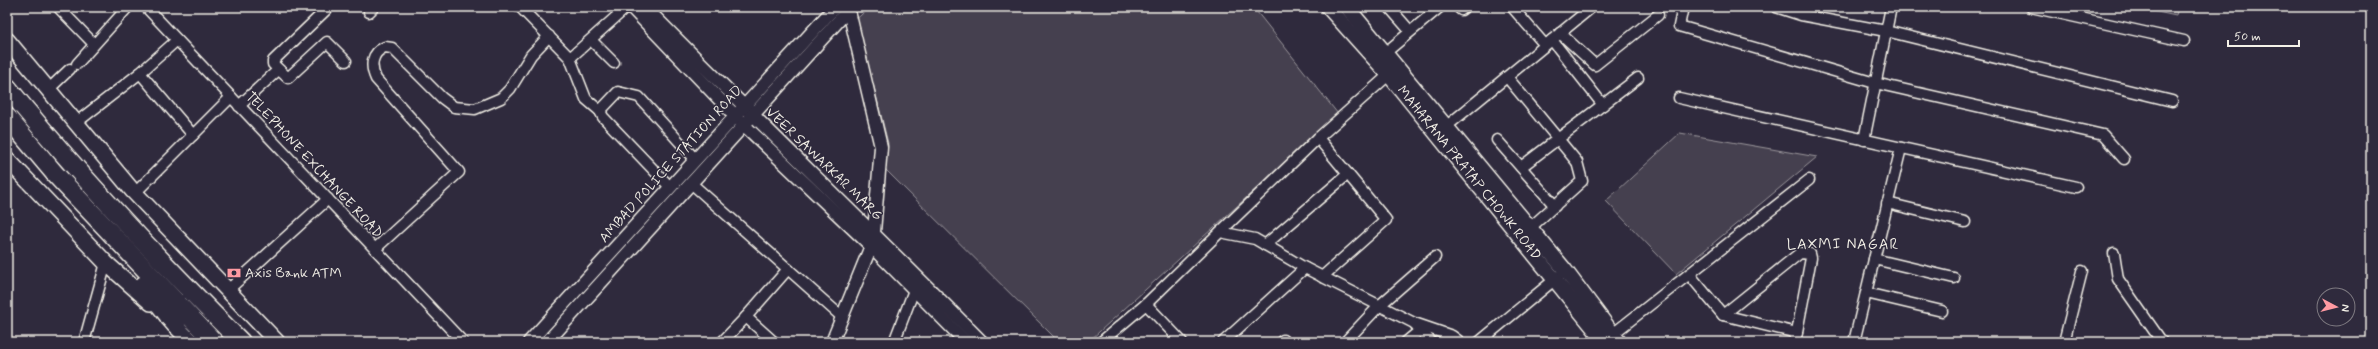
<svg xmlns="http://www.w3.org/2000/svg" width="2378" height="349" font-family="Mynerve,sans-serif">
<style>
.green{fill:#454050;stroke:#9c989c}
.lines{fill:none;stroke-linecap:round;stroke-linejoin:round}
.minor-casing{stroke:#f4f1e8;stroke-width:13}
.tertiary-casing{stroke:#f4f1e8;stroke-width:15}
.secondary-casing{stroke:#f4f1e8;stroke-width:17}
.primary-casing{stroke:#f4f1e8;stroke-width:18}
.motorway-casing{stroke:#f4f1e8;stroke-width:21}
.minor{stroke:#2f2a3d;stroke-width:10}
.tertiary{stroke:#2f2a3d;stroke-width:12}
.secondary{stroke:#2f2a3d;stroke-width:14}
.primary{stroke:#2f2a3d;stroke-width:15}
.motorway{stroke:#2f2a3d;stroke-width:18}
.labels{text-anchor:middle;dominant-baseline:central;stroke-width:3;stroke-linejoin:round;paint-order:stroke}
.street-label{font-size:14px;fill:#f4f1e8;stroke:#2f2a3d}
.poi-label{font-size:14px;fill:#f4f1e8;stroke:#2f2a3d;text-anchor:start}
.neighbourhood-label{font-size:15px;letter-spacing:1px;fill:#f4f1e8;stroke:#2f2a3d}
</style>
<rect width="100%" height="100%" fill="#2f2a3d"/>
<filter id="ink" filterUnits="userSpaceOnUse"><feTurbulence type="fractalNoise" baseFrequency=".025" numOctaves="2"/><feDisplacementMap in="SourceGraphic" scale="8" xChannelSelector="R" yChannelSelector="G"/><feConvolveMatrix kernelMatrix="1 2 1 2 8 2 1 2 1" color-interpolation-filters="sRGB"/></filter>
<g filter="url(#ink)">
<g class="green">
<polygon points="870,7 1253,7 1338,114 1088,342 1059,342 885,169 888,143 874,87 853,22"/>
<polygon points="2134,7 2178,7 2176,16"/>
<polygon points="1680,133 1817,157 1676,274 1606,201"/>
</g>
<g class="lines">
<g class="minor-casing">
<g id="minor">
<polyline points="58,7 93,43"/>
<polyline points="146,7 463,342"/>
<polyline points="520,7 570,58 627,7"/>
<polyline points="1389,7 1410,31"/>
<polyline points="1458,7 1461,10 1465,7"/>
<polyline points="1512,7 1545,45"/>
<polyline points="1683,7 1679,26 1875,83 2103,135 2124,159"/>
<polyline points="1776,7 1801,15 1886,31 2172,101"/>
<polyline points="2031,7 2184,41"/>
<polyline points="328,8 273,61 273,64 288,78 327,42 346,61"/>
<polyline points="369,12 374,7"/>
<polyline points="1560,33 1595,65 1658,15"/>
<polyline points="177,40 140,73 193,135"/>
<polyline points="591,40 614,63"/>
<polyline points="1552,40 1603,105"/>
<polyline points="1385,53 1440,7"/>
<polyline points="570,58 586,99 600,111 603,117 670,187"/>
<polyline points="77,64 128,7"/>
<polyline points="1507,77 1577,162 1582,181 1530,228"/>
<polyline points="49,89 70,69"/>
<polyline points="1679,98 2076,187"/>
<polyline points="239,106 278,70"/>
<polyline points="600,111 618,92 639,97 695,159"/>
<polyline points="77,122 140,73"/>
<polyline points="1442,130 1592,7"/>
<polyline points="1318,138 1386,220 1322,277"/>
<polyline points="1497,140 1555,206"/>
<polyline points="1864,140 1891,7"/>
<polyline points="1521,167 1638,78"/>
<polyline points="691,183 842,317"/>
<polyline points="135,193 231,97"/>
<polyline points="1887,203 1965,222"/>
<polyline points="1220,232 1318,138 1393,71"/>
<polyline points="1265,245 1348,174"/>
<path d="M375,249L459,172L376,79C370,66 371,53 385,47L392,48L442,98L454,107L475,109L501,98L510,89L531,55L549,36"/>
<polyline points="2114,253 2118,279 2162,342"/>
<polyline points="1874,259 1954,278"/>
<polyline points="1689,274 1723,315 1797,333"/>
<polyline points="228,290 328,199"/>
<polyline points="1866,293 1942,311"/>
<polyline points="1146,304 1220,232 1255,239 1305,268"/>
<polyline points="1723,315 1800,253 1810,254 1811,258 1795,342"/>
<polyline points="1415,324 1431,342"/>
<polyline points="1609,337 1809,180"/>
<polyline points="84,342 106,263"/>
<polyline points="722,342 746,317"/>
<polyline points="774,342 746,317 788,269"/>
<polyline points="894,342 914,290"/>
<polyline points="1101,342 1146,304 1182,342"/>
<polyline points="1223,342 1305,268 1414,323 1452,336 1460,342"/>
<polyline points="1281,342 1283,340"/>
<polyline points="1345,342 1379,306 1435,257"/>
<polyline points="1406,342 1424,327"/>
<polyline points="1479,342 1559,276"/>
<polyline points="1854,342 1901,148"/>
<polyline points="2064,342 2082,271"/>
</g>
</g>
<g class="tertiary-casing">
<g id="tertiary">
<polyline points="631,7 744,125 871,246 966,342"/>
<path d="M645,7C756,120 871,229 982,342"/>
<polyline points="529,342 835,7"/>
<polyline points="547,342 851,7"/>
<polyline points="832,342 871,246 874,232 881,147 848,7"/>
</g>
</g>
<g class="secondary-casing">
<g id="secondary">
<polyline points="1328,7 1389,75 1605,342"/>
<polyline points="1347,7 1565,270 1619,342"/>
</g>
</g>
<g class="primary-casing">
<g id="primary">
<polyline points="7,40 132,190 277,342"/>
<polyline points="7,159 106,263 151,303"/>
<polyline points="168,318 191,342"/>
</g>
</g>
<g class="motorway-casing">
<g id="motorway">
<path d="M7,87C80,177 159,260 241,342"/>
<polyline points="7,117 56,175 214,342"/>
<polyline points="144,285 176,325"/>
</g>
</g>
<use href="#minor" class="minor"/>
<use href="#tertiary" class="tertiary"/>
<use href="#secondary" class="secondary"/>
<use href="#primary" class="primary"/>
<use href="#motorway" class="motorway"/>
</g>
</g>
<defs>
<g id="bank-bare" transform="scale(1.08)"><path d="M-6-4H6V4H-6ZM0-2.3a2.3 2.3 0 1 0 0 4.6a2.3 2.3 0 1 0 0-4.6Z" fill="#ff9aa2" stroke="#2f2a3d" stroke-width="2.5" paint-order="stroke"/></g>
</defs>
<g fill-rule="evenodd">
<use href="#bank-bare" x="234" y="273"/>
</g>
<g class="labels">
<g class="street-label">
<text transform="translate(671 164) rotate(-48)">AMBAD POLICE STATION ROAD</text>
<text transform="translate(824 164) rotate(44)">VEER SAWARKAR MARG</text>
<text transform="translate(314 165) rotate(47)">TELEPHONE EXCHANGE ROAD</text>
<text transform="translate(1469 173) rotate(51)">MAHARANA PRATAP CHOWK ROAD</text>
</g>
<g class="poi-label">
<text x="245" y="273">Axis Bank ATM</text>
</g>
<g class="neighbourhood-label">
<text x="1843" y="245">LAXMI NAGAR</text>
</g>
</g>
<rect width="2378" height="349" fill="none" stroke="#2f2a3d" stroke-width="24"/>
<rect x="12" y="12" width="2354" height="325" fill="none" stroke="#f4f1e8" stroke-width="1.5" filter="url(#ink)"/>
<g transform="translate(2336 307) rotate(97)"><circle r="19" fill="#2f2a3d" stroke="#7e7a81"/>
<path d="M0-3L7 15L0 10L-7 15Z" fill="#ff9aa2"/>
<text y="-6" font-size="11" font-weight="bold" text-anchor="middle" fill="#f4f1e8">N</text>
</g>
<path d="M2228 40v6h71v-6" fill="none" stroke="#f4f1e8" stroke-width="2"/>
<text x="2234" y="40" font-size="12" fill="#f4f1e8" stroke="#2f2a3d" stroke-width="3" paint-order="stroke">50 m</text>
</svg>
